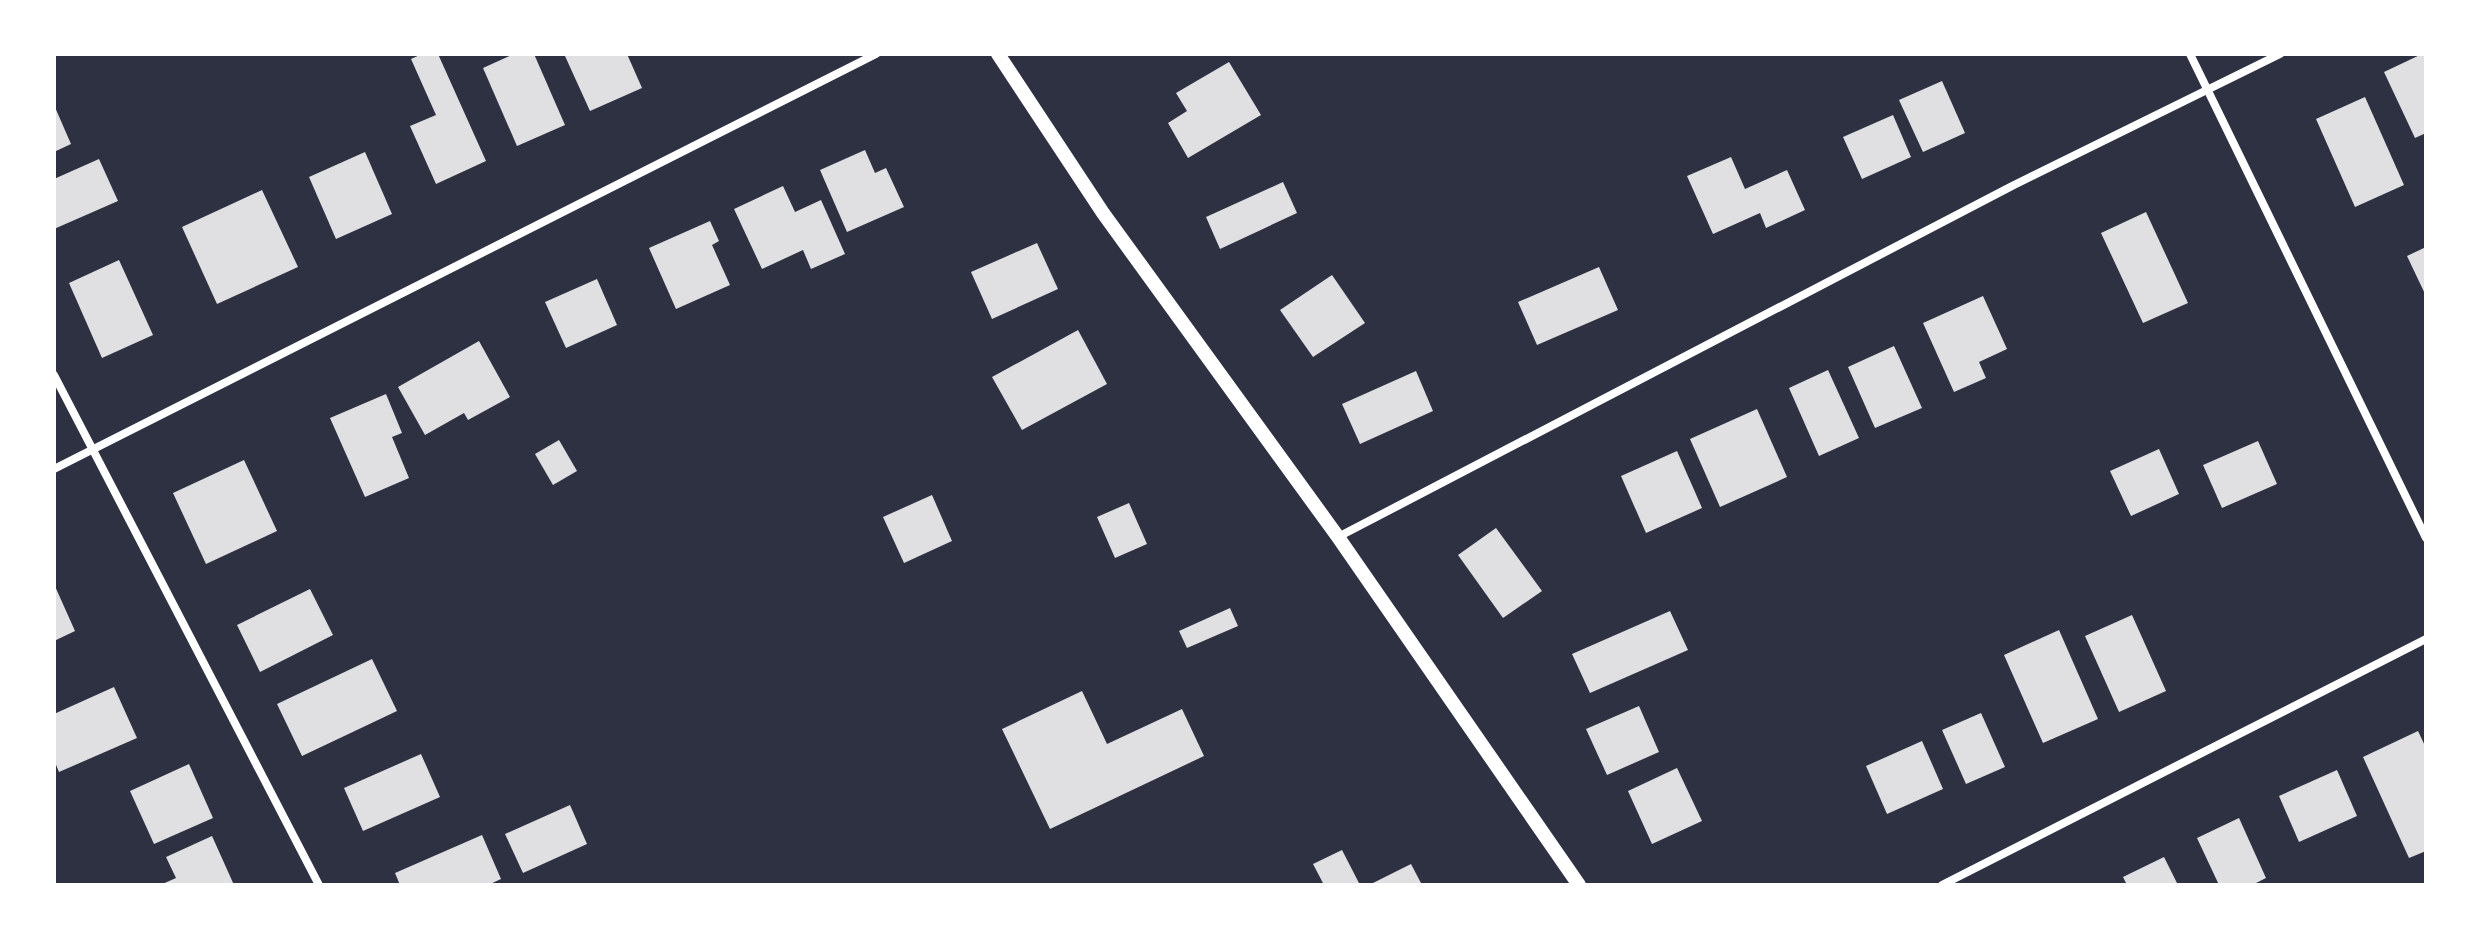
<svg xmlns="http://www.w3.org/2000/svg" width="2480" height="939" font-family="Ubuntu,sans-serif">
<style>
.building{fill:#e0e0e3}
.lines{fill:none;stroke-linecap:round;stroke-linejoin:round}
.minor{stroke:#fff;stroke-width:8}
.tertiary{stroke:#fff;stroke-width:14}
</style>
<rect width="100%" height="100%" fill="#2d3142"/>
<g class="building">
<polygon points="422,54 438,54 486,161 436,184 410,126 436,115 411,59"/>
<polygon points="514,54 534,54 565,125 517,146 483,68"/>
<polygon points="571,54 627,54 642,88 590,111 565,56"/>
<polygon points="2422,54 2426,54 2426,133 2415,138 2384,72"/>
<polygon points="1229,62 1261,115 1188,158 1168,123 1187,111 1176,93"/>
<polygon points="1942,81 1965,133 1923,152 1899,100"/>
<polygon points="2365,97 2404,185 2355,207 2316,119"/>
<polygon points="54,105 71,144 54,152"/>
<polygon points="1893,115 1911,157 1862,179 1843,137"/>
<polygon points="865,150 875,173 886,168 904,207 847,232 820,170"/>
<polygon points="365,152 392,214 336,239 309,177"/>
<polygon points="1731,157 1745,189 1787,170 1805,210 1766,228 1760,213 1713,234 1687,176"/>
<polygon points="99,159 118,201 54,229 54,179"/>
<polygon points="1283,182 1297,213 1220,249 1206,217"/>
<polygon points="783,186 795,212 821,200 845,254 811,269 803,250 762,269 734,209"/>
<polygon points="262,190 298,267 217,304 182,227"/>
<polygon points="2146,212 2188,303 2143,323 2101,233"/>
<polygon points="710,221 719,241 712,245 730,285 676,309 649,248"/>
<polygon points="1037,243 1058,289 992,319 971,272"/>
<polygon points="2426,247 2426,296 2407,256"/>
<polygon points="119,260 153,335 102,358 69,283"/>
<polygon points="1599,267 1618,310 1537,345 1518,302"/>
<polygon points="1332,275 1365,323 1313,357 1280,310"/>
<polygon points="597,279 617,325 566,348 545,302"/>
<polygon points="1983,296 2007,349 1979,362 1986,378 1954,392 1923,323"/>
<polygon points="1078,330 1107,384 1022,430 992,377"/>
<polygon points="479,341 510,397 468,420 464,413 425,435 398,387"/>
<polygon points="1894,346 1922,408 1875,428 1848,367"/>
<polygon points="1828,370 1859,438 1819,456 1789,388"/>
<polygon points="1416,371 1433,411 1360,444 1342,404"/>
<polygon points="386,394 402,433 392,437 409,478 365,497 330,418"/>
<polygon points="1757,409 1787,477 1720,507 1690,439"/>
<polygon points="559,440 577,471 553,485 535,454"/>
<polygon points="2258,441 2277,484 2222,508 2203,465"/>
<polygon points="2159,449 2179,494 2131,516 2110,471"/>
<polygon points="1677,451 1702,508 1646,533 1621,476"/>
<polygon points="244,460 277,531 206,564 173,493"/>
<polygon points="932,495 952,541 904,563 883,517"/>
<polygon points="1129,503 1147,544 1115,558 1097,517"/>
<polygon points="1496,528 1542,591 1503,618 1458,555"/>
<polygon points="54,584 75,631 54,641"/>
<polygon points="310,589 333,635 260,672 237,625"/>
<polygon points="1230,608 1238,626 1187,648 1179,631"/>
<polygon points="1670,611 1688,650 1590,693 1572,654"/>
<polygon points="2132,615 2166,691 2119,712 2085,636"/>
<polygon points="2059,630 2098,719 2043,743 2004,655"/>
<polygon points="372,659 397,711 302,756 277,704"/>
<polygon points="114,687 137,738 59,772 54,760 54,714"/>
<polygon points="1082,691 1107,744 1182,709 1204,756 1050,829 1002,729"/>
<polygon points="1639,706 1659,752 1607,775 1586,729"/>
<polygon points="1981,713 2005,767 1966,784 1942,730"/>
<polygon points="2418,731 2426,748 2426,851 2409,858 2363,757"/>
<polygon points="1922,741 1943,789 1887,814 1866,766"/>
<polygon points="421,754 440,797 363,831 344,788"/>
<polygon points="189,764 213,818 154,844 130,791"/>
<polygon points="1677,768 1702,821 1652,844 1628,791"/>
<polygon points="2337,770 2357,816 2299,842 2279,796"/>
<polygon points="570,805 587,844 523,873 505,834"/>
<polygon points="2239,818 2266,878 2252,885 2219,885 2197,838"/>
<polygon points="482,835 501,879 488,885 400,885 395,873"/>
<polygon points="212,836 234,885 160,885 176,878 166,857"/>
<polygon points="1342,850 1360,885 1324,885 1313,864"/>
<polygon points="2164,857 2178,885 2127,885 2123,877"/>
<polygon points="1411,864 1422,885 1369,885"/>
</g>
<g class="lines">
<g class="minor">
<polyline points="2190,54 2426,538"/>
<polyline points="54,375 319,885"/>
<polyline points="54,469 876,54"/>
<polyline points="1338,537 2014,185 2280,54"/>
<polyline points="1942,885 2426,639"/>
</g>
<polyline class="tertiary" points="998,54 1103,213 1338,537 1579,885"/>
</g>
<rect width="2480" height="939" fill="none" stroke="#ffffff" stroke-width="112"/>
</svg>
